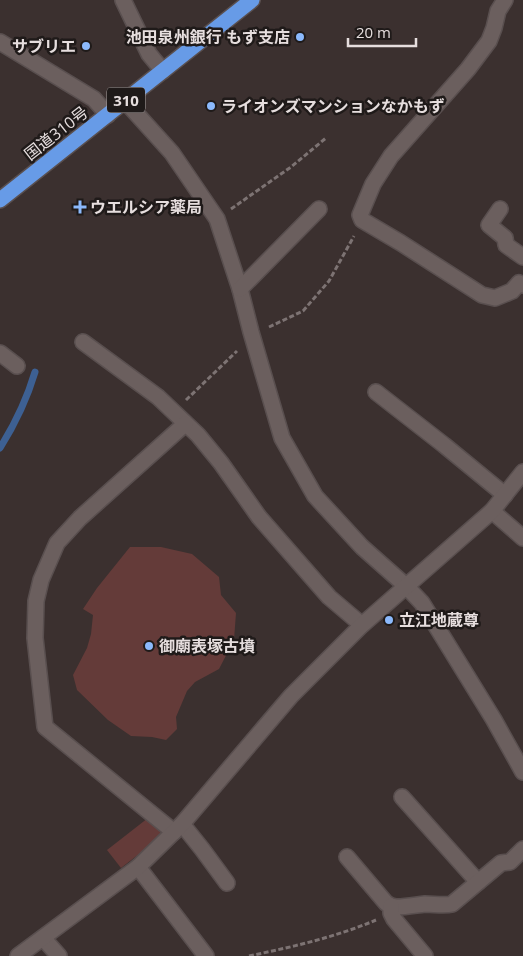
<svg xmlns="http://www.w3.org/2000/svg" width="523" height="956" font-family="'Open Sans','Noto Sans JP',sans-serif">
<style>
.green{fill:#643b39}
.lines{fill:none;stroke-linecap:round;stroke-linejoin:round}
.stream{stroke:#3d6093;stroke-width:7}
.minor-casing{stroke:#594f4f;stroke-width:18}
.highway-casing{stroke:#594f4f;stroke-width:18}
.path{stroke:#7d7373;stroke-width:3;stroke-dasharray:5 2.5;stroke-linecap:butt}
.minor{stroke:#6b5f5e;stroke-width:15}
.highway{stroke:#679be7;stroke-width:15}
.poi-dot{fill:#8bb9fc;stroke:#1f1a19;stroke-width:2}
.labels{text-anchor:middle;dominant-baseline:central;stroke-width:5;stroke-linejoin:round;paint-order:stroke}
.shield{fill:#1f1a19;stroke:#aaa3a3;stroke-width:1}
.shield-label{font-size:15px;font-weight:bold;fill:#e6dede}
.poi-label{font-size:16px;font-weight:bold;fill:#e6dede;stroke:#1f1a19;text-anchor:start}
.street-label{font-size:16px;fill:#e6dede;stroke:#1f1a19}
</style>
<rect width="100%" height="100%" fill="#3b302f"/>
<g class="green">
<polygon points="130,547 161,547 192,554 219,577 221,595 236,613 234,640 219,669 195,682 187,691 176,717 177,729 166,740 152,737 131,736 108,720 77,690 73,675 87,648 91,634 93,615 83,609 97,588"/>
<polygon points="148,818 163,831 139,854 121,868 107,850"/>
</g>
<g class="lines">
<path class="stream" d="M0,448C15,424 27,399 35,372"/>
<g class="minor-casing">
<g id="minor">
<polyline points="123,0 149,54 163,71"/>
<polyline points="505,0 498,11 494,28 489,41 468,69 391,156 373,184 360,215 362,220 401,243 482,295 495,298 512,291 519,283 523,285"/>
<polyline points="0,42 94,99 108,115"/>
<polyline points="125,101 172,153 217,219 240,289 251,332 282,438 315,496 362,547 406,586 422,603 494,720 523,772"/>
<polyline points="500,209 489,225 505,238 506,245 523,257"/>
<polyline points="240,289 319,209"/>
<polyline points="83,342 158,397 198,435 221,463 259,517 329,597 362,625"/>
<polyline points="0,353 17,366"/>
<polyline points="376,392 444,445 505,495"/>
<polyline points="492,511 523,538"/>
<polyline points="402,797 478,882"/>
<polyline points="182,824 202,849 227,883"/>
<polyline points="174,832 45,727 35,638 36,601 41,580 57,543 80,518 185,424"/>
<path d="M347,857L386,903C390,906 393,907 397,907C406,907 416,905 425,904C434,904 444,906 452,904L501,863L510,862L523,849"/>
<polyline points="138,867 206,956"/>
<polyline points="391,906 391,913 394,919 425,956"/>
<polyline points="43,938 59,956"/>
<polyline points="18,956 138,867 182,824 291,696 362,625 492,511 523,472"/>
</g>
</g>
<g class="highway-casing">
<polyline id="highway" points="0,200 252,0"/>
</g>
<g class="path">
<polyline points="231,209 291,167 326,138"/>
<polyline points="269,327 303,311 329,281 354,236"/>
<polyline points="186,400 237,351"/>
<path d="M249,956C292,947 336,937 376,920"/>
</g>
<use href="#minor" class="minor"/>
<use href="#highway" class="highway"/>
</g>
<g class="poi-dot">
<circle cx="300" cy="37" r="5"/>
<circle cx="86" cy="46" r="5"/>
<circle cx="211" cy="106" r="5"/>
<path d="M77.5 199.5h5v5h5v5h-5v5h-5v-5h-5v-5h5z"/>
<circle cx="389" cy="620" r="5"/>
<circle cx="149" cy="646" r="5"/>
</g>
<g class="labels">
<rect class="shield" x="107" y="87.5" width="38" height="25" rx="4"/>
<g class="shield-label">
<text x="126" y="100">310</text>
</g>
<g class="poi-label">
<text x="290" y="37" text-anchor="end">池田泉州銀行 もず支店</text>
<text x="76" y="46" text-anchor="end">サブリエ</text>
<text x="221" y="106">ライオンズマンションなかもず</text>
<text x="90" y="207">ウエルシア薬局</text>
<text x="399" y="620">立江地蔵尊</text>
<text x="159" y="646">御廟表塚古墳</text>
</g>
<g class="street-label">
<text transform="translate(56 133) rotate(-38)">国道310号</text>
</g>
</g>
<path d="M348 38v8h68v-8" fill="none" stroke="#e6dede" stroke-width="2.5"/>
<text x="356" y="38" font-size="15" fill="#e6dede" stroke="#1f1a19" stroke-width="4" paint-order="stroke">20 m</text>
</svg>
